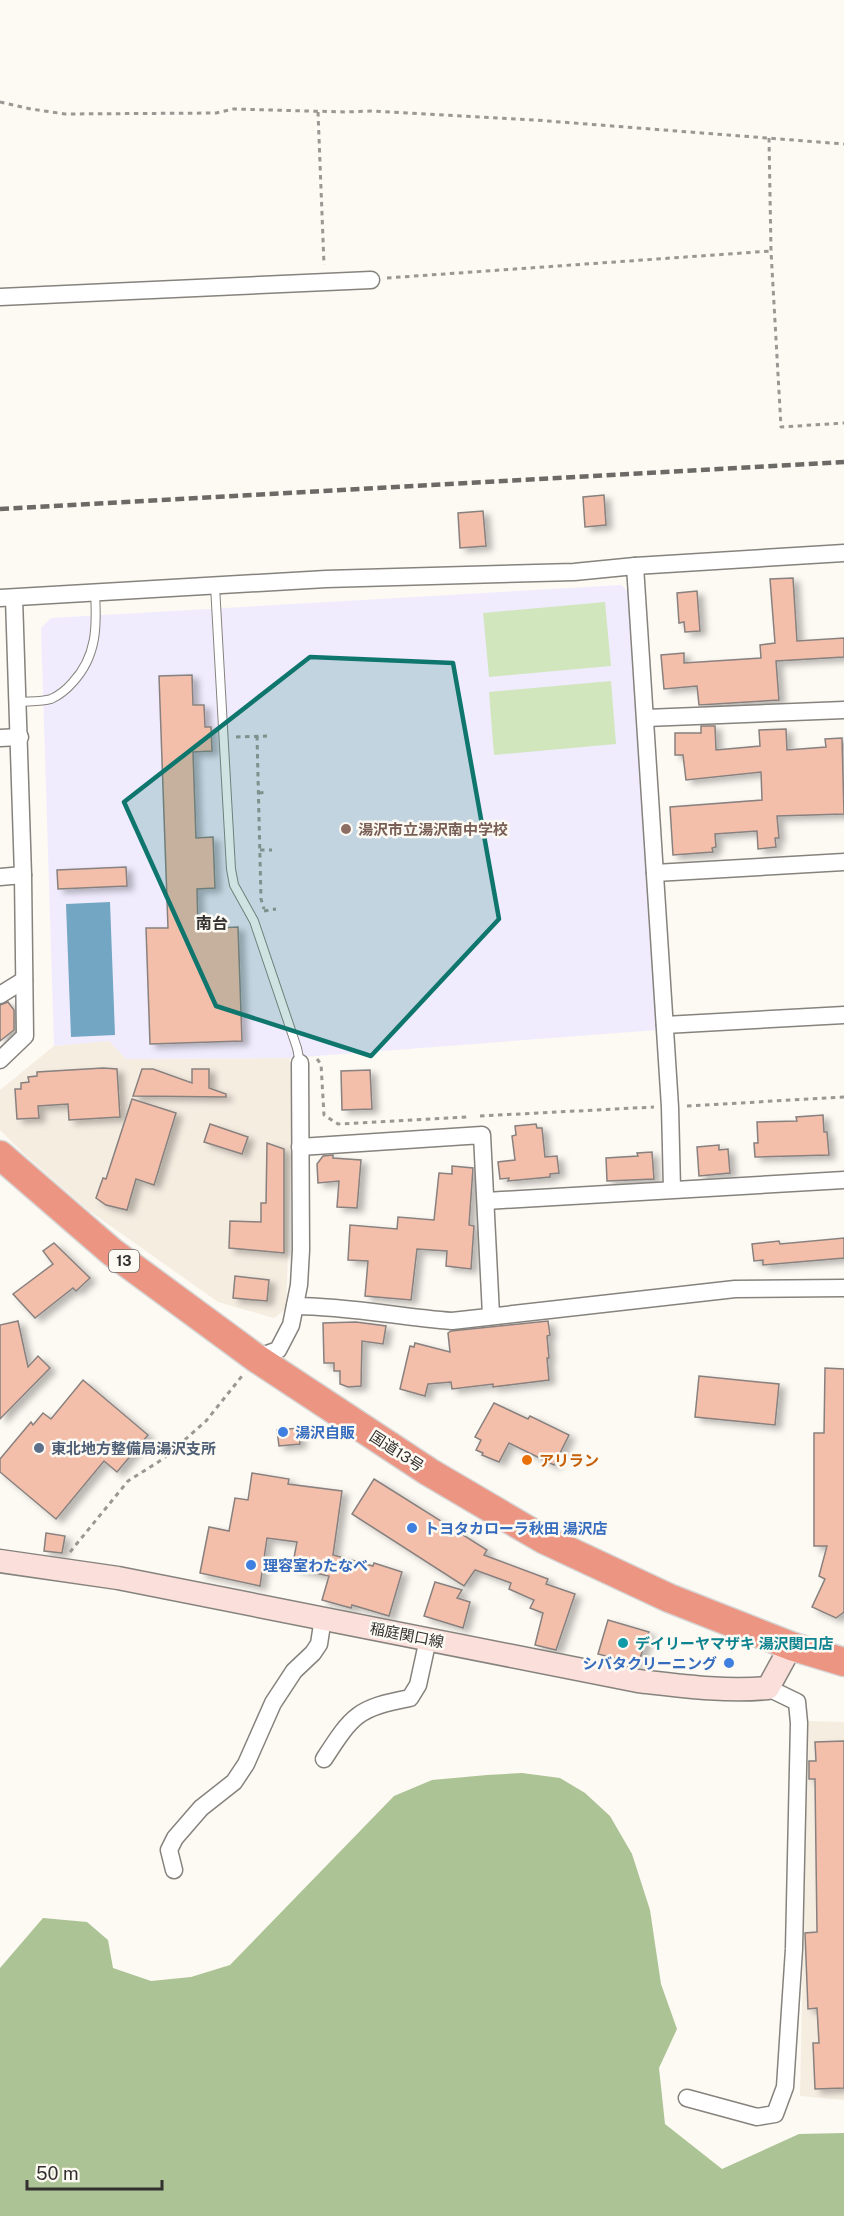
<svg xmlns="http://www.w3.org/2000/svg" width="844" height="2216" font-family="'Public Sans','Noto Sans JP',sans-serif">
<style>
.built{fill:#f6ede1}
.education{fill:#f0ecfe}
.green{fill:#d1e6bd}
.forest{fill:#acc395}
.water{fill:#73a6c2}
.building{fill:#f4bfaa;stroke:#88817f;stroke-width:1.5;filter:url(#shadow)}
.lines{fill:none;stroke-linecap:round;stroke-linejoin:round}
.lane-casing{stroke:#86827d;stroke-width:10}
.street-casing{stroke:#86827d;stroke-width:19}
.secondary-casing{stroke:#86827d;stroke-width:25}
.highway-casing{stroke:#d6d6d5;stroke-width:31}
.path{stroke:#9a9894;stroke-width:3;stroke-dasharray:4.5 4.5;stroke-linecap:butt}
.lane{stroke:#fff;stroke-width:8}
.street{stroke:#fff;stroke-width:16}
.secondary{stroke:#fadfda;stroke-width:22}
.highway{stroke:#ed9583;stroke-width:28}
.rail{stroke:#6c6a67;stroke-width:4.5;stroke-dasharray:9 4.5;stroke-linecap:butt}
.marked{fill:#0f766e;fill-opacity:0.2;stroke:#0f766e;stroke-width:4.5;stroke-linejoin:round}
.education-dot{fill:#8d6e63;stroke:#fdf9f3;stroke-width:2}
.shop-dot{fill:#3f7fe0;stroke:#fdf9f3;stroke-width:2}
.service-dot{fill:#5c6f8a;stroke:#fdf9f3;stroke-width:2}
.food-dot{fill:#e8710a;stroke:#fdf9f3;stroke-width:2}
.culture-dot{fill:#0f9aa8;stroke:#fdf9f3;stroke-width:2}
.labels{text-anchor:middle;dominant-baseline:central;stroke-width:5;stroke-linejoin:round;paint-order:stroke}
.shield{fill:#fdf9f3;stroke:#6f6d6a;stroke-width:1.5}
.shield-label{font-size:14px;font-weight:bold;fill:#32312f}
.education-label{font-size:15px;font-weight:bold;fill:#785e54;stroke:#fdf9f3;text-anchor:start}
.shop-label{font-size:15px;font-weight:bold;fill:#366cbe;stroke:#fdf9f3;text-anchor:start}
.service-label{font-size:15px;font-weight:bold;fill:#4e5e75;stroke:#fdf9f3;text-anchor:start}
.street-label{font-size:15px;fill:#32312f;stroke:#fdf9f3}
.food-label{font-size:15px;font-weight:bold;fill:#c56008;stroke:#fdf9f3;text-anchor:start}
.culture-label{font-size:15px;font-weight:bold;fill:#0d838f;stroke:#fdf9f3;text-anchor:start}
.neighbourhood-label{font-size:16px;font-weight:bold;fill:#32312f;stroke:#fdf9f3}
</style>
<defs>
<filter id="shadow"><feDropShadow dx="6" dy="4" stdDeviation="3" flood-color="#0004"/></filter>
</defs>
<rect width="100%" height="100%" fill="#fdf9f3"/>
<g class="built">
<polygon points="109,1040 126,1059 290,1058 292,1130 286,1309 274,1318 218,1302 88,1210 24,1154 0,1130 0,1090 54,1046"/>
<polygon points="808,1721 844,1722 844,2100 800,2096"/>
</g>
<polygon class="education" points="621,585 631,594 657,1030 290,1058 126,1059 109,1041 54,1046 41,628 51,618"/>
<g class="green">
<polygon points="605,602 611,666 489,677 483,613"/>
<polygon points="611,681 616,744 494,755 489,692"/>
</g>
<polygon class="forest" points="522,1773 560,1778 585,1793 610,1816 632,1854 650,1910 661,1984 677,2029 659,2068 665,2124 722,2169 799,2134 844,2133 844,2216 0,2216 0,1968 43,1918 87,1922 108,1940 113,1968 151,1981 191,1977 230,1965 394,1796 432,1780 487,1775"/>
<polygon class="water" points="110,902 115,1035 71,1037 66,904"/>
<g class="building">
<polygon points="604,495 606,525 585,527 583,497"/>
<polygon points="483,511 486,546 460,548 458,513"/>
<polygon points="793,578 797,641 844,638 844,657 776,661 779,700 699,705 697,686 664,689 661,655 684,653 684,663 761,658 760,645 775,643 770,579"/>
<polygon points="697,591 700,631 685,632 684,622 679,623 677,593"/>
<polygon points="192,675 193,705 204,705 205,727 211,727 212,751 193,752 196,838 213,837 215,888 197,889 198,929 238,927 242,1041 150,1044 146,928 168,928 159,676"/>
<polygon points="701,726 715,726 716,750 760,746 759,730 786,729 787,750 826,747 825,739 842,738 844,814 777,816 779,838 775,838 776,847 758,849 757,831 715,834 716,847 712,848 713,852 673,855 670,807 762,800 761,772 686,780 683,755 675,755 675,733 701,733"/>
<polygon points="126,867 127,886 58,889 57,870"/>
<polygon points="8,1002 14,1010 14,1030 0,1041 0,1005"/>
<polygon points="103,1068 117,1069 120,1117 69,1120 68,1104 38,1106 39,1118 17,1119 15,1089 21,1089 21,1083 29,1082 28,1077 37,1076 37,1072"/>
<polygon points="142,1069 153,1069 192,1083 192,1069 209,1069 209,1088 226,1094 226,1097 133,1096"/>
<polygon points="370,1070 372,1109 342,1110 341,1071"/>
<polygon points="132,1099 176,1113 154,1185 136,1179 127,1210 106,1205 96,1198 103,1178 106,1179"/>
<polygon points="823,1115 824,1132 827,1132 829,1155 755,1157 754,1143 758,1143 757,1122 797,1121 796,1117"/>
<polygon points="210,1124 248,1137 242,1154 204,1142"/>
<polygon points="536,1124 537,1128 542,1128 545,1157 557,1156 559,1173 550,1174 550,1177 508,1181 509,1178 500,1179 498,1162 515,1160 512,1136 516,1135 515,1126"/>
<polygon points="267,1143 284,1149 284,1253 229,1248 230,1221 261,1222 261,1203 266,1203"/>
<polygon points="719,1145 719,1150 728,1149 730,1173 699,1176 697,1147"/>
<polygon points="652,1152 654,1179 607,1181 606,1158 638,1156 637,1153"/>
<polygon points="333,1155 333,1158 361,1160 357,1208 337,1207 339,1181 318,1183 317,1164 323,1156"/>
<polygon points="452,1166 473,1168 469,1225 474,1226 471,1269 446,1266 447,1251 417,1249 411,1300 365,1296 368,1261 348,1260 350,1225 397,1229 398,1217 434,1220 439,1173 452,1174"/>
<polygon points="844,1238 844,1258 763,1265 763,1260 754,1261 752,1244 779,1241 780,1244"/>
<polygon points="54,1243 90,1278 76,1291 73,1288 35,1318 13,1294 53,1264 43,1251"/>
<polygon points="235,1276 269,1280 267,1301 233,1298"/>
<polygon points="18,1321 28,1367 38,1356 50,1368 0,1419 0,1325"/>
<polygon points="548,1321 550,1335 547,1336 549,1358 547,1358 549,1380 493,1387 493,1384 452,1389 451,1382 428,1384 425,1396 400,1389 410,1346 414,1347 415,1343 450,1352 448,1333 451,1331"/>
<polygon points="356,1322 386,1326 383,1344 362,1341 361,1386 348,1387 340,1384 340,1371 334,1371 334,1363 324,1363 323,1323"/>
<polygon points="825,1368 844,1369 844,1612 836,1618 812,1607 825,1579 819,1576 827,1546 814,1546 814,1433 824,1433"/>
<polygon points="699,1376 779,1384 775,1425 695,1417"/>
<polygon points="83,1380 148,1435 117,1472 104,1461 56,1519 0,1472 0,1459 31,1422 33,1425 43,1413 51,1419"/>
<polygon points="494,1403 528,1419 530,1416 569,1435 554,1465 509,1443 499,1462 482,1455 483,1453 476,1450 481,1440 475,1437"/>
<polygon points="299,1428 300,1444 279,1446 277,1430"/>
<polygon points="252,1473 289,1479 288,1484 342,1491 333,1555 373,1566 374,1563 402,1572 389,1616 352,1605 351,1608 322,1600 329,1576 292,1568 297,1542 267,1538 260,1586 200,1573 209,1527 229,1531 235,1498 248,1500"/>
<polygon points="374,1479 487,1550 484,1555 548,1579 546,1584 575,1594 556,1650 535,1645 543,1613 530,1608 534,1600 509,1589 511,1583 475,1570 464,1586 352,1514"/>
<polygon points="46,1533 65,1536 62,1553 44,1551"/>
<polygon points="435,1582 462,1590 457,1598 470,1602 463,1628 424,1616"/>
<polygon points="608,1620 649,1632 638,1664 598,1654"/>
<polygon points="844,1741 844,2088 815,2089 813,2043 819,2043 817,2008 808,2009 805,1933 817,1932 815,1779 809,1779 809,1761 816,1761 815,1742"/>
</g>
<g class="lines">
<g class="lane-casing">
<g id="lane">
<polyline points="215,586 231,869 234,885 254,921 297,1048 300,1063"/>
<path d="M18,702C28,701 41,702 51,699C60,695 67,689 73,682C97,656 97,626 95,593"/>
</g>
</g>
<g class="street-casing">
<g id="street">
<polyline points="0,297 371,280"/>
<polyline points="635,566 670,1107 672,1189"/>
<polyline points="0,598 326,579 574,572 635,566 844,553"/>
<polyline points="646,718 844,710"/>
<polyline points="0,738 20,737"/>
<polyline points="655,873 844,862"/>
<polyline points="0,877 23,875"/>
<polyline points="0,995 24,980"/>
<polyline points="665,1025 844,1015"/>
<polyline points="0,1060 25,1036 23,875 14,598"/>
<polyline points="300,1147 482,1135 491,1315"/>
<polyline points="486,1201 844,1180"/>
<path d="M295,1306C347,1306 399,1317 452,1321L735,1289L844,1288"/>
<polyline points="256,1358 278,1350 291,1325 299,1285 301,1250 300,1063"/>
<path d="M324,1759C353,1714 358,1708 410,1698L418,1685L428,1639"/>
<polyline points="174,1870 169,1850 175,1838 201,1808 234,1782 246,1764 273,1703 294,1671 313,1653 319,1644 323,1618"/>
<polyline points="687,2098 757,2117 775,2114 785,2087 794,1949 799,1723 797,1702 768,1688"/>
</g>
</g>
<g class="secondary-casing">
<path id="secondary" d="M0,1561L118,1578L638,1681C682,1686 725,1692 768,1688L791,1646"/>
</g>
<g class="highway-casing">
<polyline id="highway" points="0,1155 112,1252 256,1358 429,1472 543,1539 669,1598 791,1646 844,1662"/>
</g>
<g class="path">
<polyline points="0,102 31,109 65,114 216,113 233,109 346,112 371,111 535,120 844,144"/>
<polyline points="318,112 324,265"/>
<polyline points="769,138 771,251 781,427 844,423"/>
<polyline points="387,278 771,251"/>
<polyline points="257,736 261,899 264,909"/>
<polyline points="236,737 267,736"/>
<polyline points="259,793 268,792"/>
<polyline points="260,850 272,850"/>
<polyline points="264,911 276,909"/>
<polyline points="317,1059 321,1064 324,1115 338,1124 468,1117"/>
<polyline points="687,1106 844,1097"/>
<polyline points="480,1116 654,1107"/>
<polyline points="70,1552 128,1481 163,1459 206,1421 242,1376"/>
</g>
<use href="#lane" class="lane"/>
<use href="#street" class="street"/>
<use href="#secondary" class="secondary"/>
<use href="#highway" class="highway"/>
<polyline class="rail" points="0,509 844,462"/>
</g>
<path class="marked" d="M310,657L453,663L499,919L371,1056L216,1006L124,802Z"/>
<circle class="education-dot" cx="346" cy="829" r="6"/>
<g class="shop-dot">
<circle cx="283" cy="1432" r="6"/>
<circle cx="412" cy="1528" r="6"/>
<circle cx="251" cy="1565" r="6"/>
<circle cx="729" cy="1663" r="6"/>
</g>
<circle class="service-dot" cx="39" cy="1448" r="6"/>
<circle class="food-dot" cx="527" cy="1460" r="6"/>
<circle class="culture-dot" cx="623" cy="1643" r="6"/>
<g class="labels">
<rect class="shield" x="109" y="1250" width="30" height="22" rx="4.5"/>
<g class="shield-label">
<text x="124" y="1261">13</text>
</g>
<g class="education-label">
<text x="358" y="829">湯沢市立湯沢南中学校</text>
</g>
<g class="shop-label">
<text x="295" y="1432">湯沢自販</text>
<text x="424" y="1528">トヨタカローラ秋田 湯沢店</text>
<text x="263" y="1565">理容室わたなべ</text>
<text x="717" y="1663" text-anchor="end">シバタクリーニング</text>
</g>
<g class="service-label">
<text x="51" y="1448">東北地方整備局湯沢支所</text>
</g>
<g class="street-label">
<text transform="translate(397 1451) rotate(33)">国道13号</text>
<text transform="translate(407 1635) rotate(11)">稲庭関口線</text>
</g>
<g class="food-label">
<text x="539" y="1460">アリラン</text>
</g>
<g class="culture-label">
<text x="635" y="1643">デイリーヤマザキ 湯沢関口店</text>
</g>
<g class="neighbourhood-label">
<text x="212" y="923">南台</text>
</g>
</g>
<path d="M27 2180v9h135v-9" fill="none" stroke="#32312f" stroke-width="3"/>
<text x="36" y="2180" font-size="18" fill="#32312f" stroke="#fdf9f3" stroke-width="4.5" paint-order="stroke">50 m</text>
</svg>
